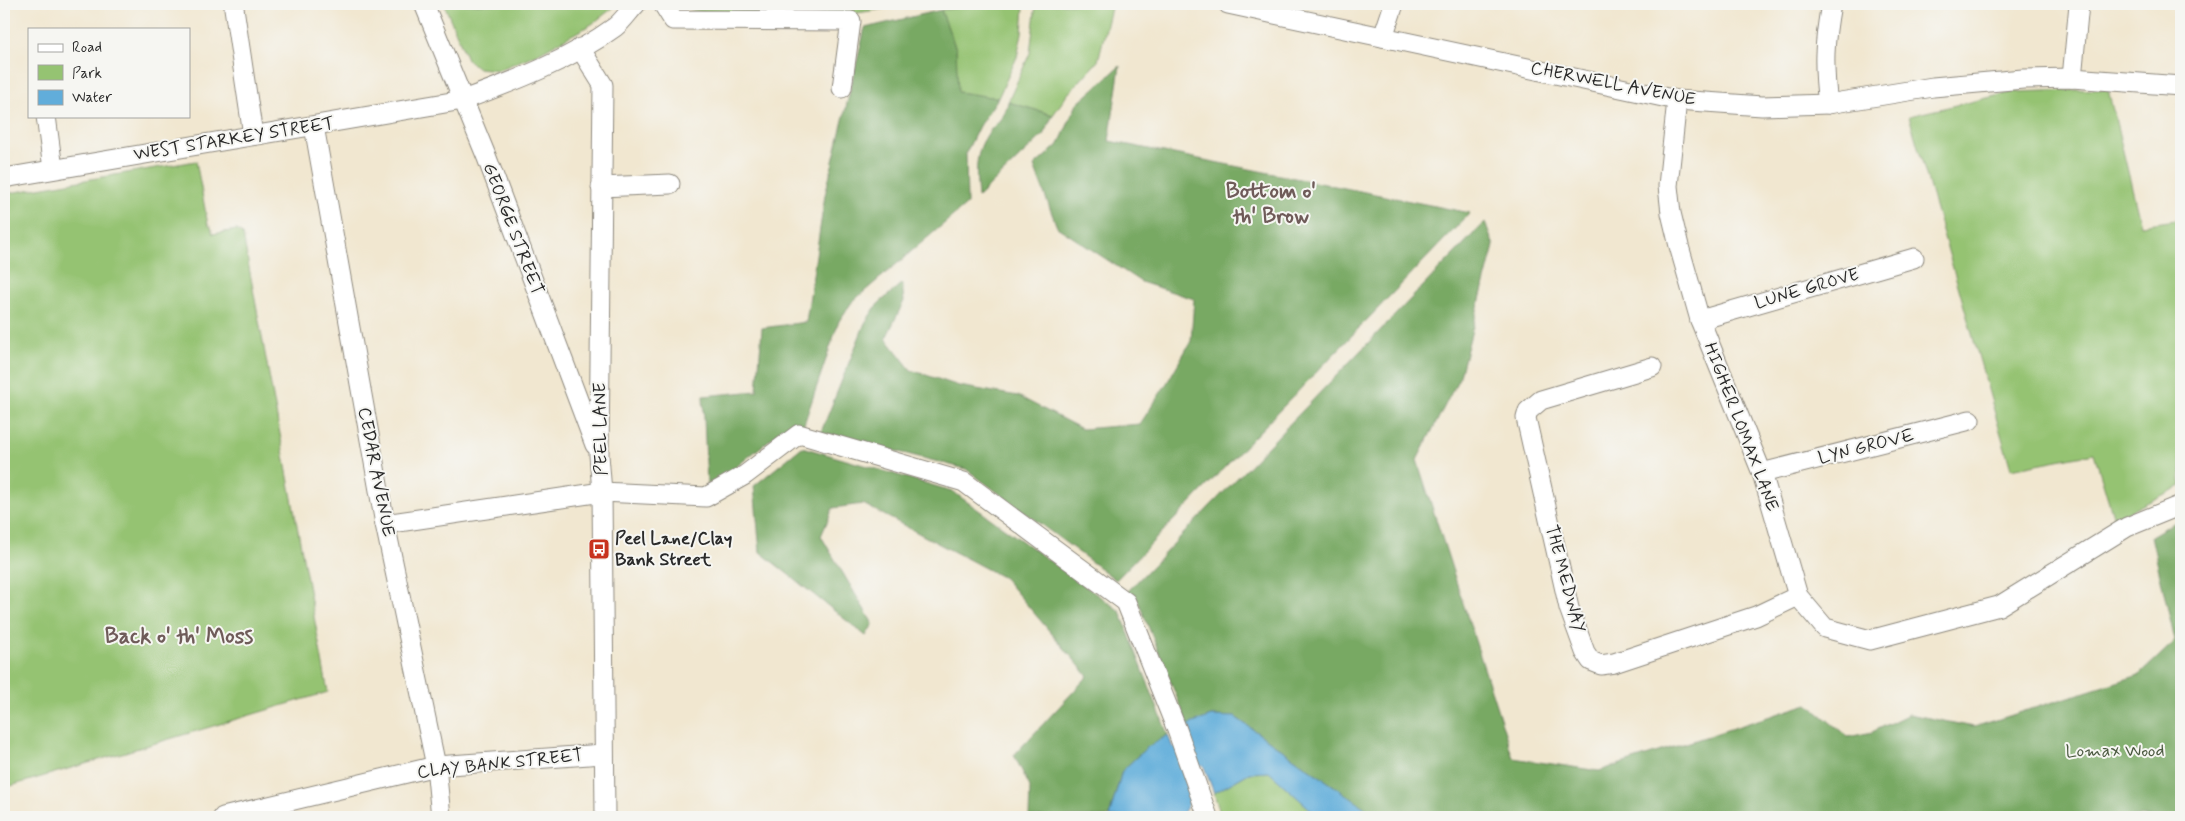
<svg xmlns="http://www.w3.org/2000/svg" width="2185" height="821" font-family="Mynerve,sans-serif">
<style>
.green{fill:#95c372;stroke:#60774e}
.forest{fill:#78a964;stroke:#526a48}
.water{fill:#61adda;stroke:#466c82}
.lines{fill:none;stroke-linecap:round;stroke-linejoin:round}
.river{stroke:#61adda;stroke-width:32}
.minor-casing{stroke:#8e897e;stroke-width:21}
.minor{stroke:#fff;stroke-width:19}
.labels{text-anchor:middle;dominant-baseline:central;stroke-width:4;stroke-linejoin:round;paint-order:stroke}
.street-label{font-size:18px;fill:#2b2b2b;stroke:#f6f6f2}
.poi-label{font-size:18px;font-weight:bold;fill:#2b2b2b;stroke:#f6f6f2;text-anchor:start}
.park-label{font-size:18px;fill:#4b5940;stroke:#f6f6f2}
.district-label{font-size:22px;font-weight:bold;fill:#6f5b59;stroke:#f6f6f2}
</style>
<rect width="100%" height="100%" fill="#f6f6f2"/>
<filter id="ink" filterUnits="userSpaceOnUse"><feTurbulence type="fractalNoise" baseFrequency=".02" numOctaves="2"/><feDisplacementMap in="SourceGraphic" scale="10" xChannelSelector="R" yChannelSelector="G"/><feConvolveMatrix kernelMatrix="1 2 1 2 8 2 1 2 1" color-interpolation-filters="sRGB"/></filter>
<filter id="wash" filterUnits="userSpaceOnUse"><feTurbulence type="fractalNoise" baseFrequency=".0096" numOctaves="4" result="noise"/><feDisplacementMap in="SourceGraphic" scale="20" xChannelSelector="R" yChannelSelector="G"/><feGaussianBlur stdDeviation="1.12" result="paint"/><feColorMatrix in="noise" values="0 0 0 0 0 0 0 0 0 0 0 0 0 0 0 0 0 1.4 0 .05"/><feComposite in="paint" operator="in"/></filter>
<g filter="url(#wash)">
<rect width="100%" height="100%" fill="#f1e7d0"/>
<g class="green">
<polygon points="444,4 618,4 592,24 537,54 498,70 478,68 467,59"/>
<path d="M683,4H771L774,13C754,13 695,19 683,4Z"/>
<polygon points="782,4 914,4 851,14 785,14"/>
<polygon points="988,4 1023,4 1024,6 1022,33 1017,57 998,98 957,92 956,49 941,10"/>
<polygon points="1036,4 1112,4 1098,61 1067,95 1053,115 1008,102 1030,53"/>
<polygon points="2108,89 2141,225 2176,220 2181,240 2181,486 2114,519 2094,453 2011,469 1909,116 2013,92"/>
<polygon points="196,161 208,225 211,227 213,234 237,230 243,235 328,692 4,788 4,194"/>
<polygon points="1269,772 1319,817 1221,817 1214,793 1249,773"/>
</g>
<g class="forest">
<polygon points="941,10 956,49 958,92 998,98 979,126 966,153 967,204 852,302 839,321 803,427 783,429 731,471 707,485 703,396 757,391 762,328 806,322 825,195 865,28"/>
<polygon points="1120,66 1109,141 1470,213 1116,580 966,469 821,432 865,323 877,305 902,283 904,301 886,338 911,370 959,386 1018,396 1082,429 1140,424 1167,383 1191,341 1194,299 1141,282 1057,227 1034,166 1059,144 1077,104"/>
<path d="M1008,102L1053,115L1043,135L978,197C976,175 974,154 987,135C996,121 1004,121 1008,102Z"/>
<polygon points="1485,222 1494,246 1460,376 1417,460 1513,758 1599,771 1808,704 1848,737 1872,732 1909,714 1974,727 2139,675 2175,641 2151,536 2177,521 2181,534 2181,817 1378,817 1235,717 1211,716 1188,725 1138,601 1128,591"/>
<polygon points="802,447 952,491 1120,611 1168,735 1146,748 1122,771 1109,817 1029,817 1030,787 1014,755 1088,676 1004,578 863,504 833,508 821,536 873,624 866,636 760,552 754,486"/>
</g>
<g class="water">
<polygon points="1211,716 1235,717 1378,817 1319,817 1269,772 1249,773 1214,793 1188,725"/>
<polygon points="1168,735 1192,798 1181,817 1109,817 1122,771 1146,748"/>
</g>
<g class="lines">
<polyline class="river" points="1140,817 1152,783 1197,750 1211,744 1242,746"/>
</g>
</g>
<g filter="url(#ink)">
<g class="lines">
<g class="minor-casing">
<g id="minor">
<polyline points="424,4 487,158 595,445"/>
<polyline points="663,4 673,20 851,21 842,88"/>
<polyline points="1228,4 1677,100 1762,106 1828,104 1933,87 2023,79 2072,78 2181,86"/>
<polyline points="234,8 253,135"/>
<polyline points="1383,37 1394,4"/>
<polyline points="580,48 603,85 599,455 602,492 605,817"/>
<polyline points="2072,78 2079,4"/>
<polyline points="1677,100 1668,186 1671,213 1679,246 1700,320 1762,473 1798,596 1825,628 1870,640 1999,606 2127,527 2181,505"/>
<path d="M1828,104C1823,65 1824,42 1831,4"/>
<polyline points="46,116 53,169"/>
<polyline points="314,126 385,524 436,766 441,817"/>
<path d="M4,178L463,100C515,81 570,60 615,27C623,21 629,11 636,4"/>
<polyline points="601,187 670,184"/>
<polyline points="1700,320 1914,258"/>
<polyline points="1652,367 1541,400 1528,411 1526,418 1569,608 1585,652 1591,661 1601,665 1614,663 1756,616 1798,596"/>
<polyline points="1762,473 1970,420"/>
<polyline points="385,524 602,492 706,497 745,475 799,434 964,482 1126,602 1177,730 1208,817"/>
<polyline points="223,817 436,766 603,754"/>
</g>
</g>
<use href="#minor" class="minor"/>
</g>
</g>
<defs>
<g id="bus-square" transform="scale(1.125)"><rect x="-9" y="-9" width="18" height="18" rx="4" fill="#c8321e" stroke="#f6f6f2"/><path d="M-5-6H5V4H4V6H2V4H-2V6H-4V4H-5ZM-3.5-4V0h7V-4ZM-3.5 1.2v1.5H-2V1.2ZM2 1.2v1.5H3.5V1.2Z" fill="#fff"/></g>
</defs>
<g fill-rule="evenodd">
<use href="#bus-square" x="599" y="549"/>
</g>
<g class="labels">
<g class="street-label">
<text transform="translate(1613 84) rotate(11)">CHERWELL AVENUE</text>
<text transform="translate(234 139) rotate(-9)">WEST STARKEY STREET</text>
<text transform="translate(513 229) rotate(69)">GEORGE STREET</text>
<text transform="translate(1807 289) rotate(-16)">LUNE GROVE</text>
<text transform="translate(1741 427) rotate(69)">HIGHER LOMAX LANE</text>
<text transform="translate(601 429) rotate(-91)">PEEL LANE</text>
<text transform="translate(1866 447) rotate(-14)">LYN GROVE</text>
<text transform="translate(376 472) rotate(79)">CEDAR AVENUE</text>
<text transform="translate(1565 579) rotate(75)">THE MEDWAY</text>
<text transform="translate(500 764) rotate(-6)">CLAY BANK STREET</text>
</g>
<g class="poi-label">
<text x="615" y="539">Peel Lane/Clay<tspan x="615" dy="21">Bank Street</tspan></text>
</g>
<g class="park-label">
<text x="2115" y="751">Lomax Wood</text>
</g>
<g class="district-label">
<text x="1271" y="192">Bottom o'<tspan x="1271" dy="25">th' Brow</tspan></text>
<text x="179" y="637">Back o' th' Moss</text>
</g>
</g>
<rect width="2185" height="821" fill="none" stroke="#f6f6f2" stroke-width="20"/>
<rect x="28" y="28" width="162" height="90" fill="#f6f6f2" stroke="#a5a5a2"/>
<rect x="38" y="44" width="25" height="8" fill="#ffffff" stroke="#a5a5a2"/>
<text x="72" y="52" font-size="15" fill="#2b2b2b">Road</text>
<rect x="38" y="65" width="25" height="15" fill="#95c372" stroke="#a5a5a2"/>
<text x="72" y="78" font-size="15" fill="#2b2b2b">Park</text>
<rect x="38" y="90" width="25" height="15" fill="#61adda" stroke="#a5a5a2"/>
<text x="72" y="102" font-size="15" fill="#2b2b2b">Water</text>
</svg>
